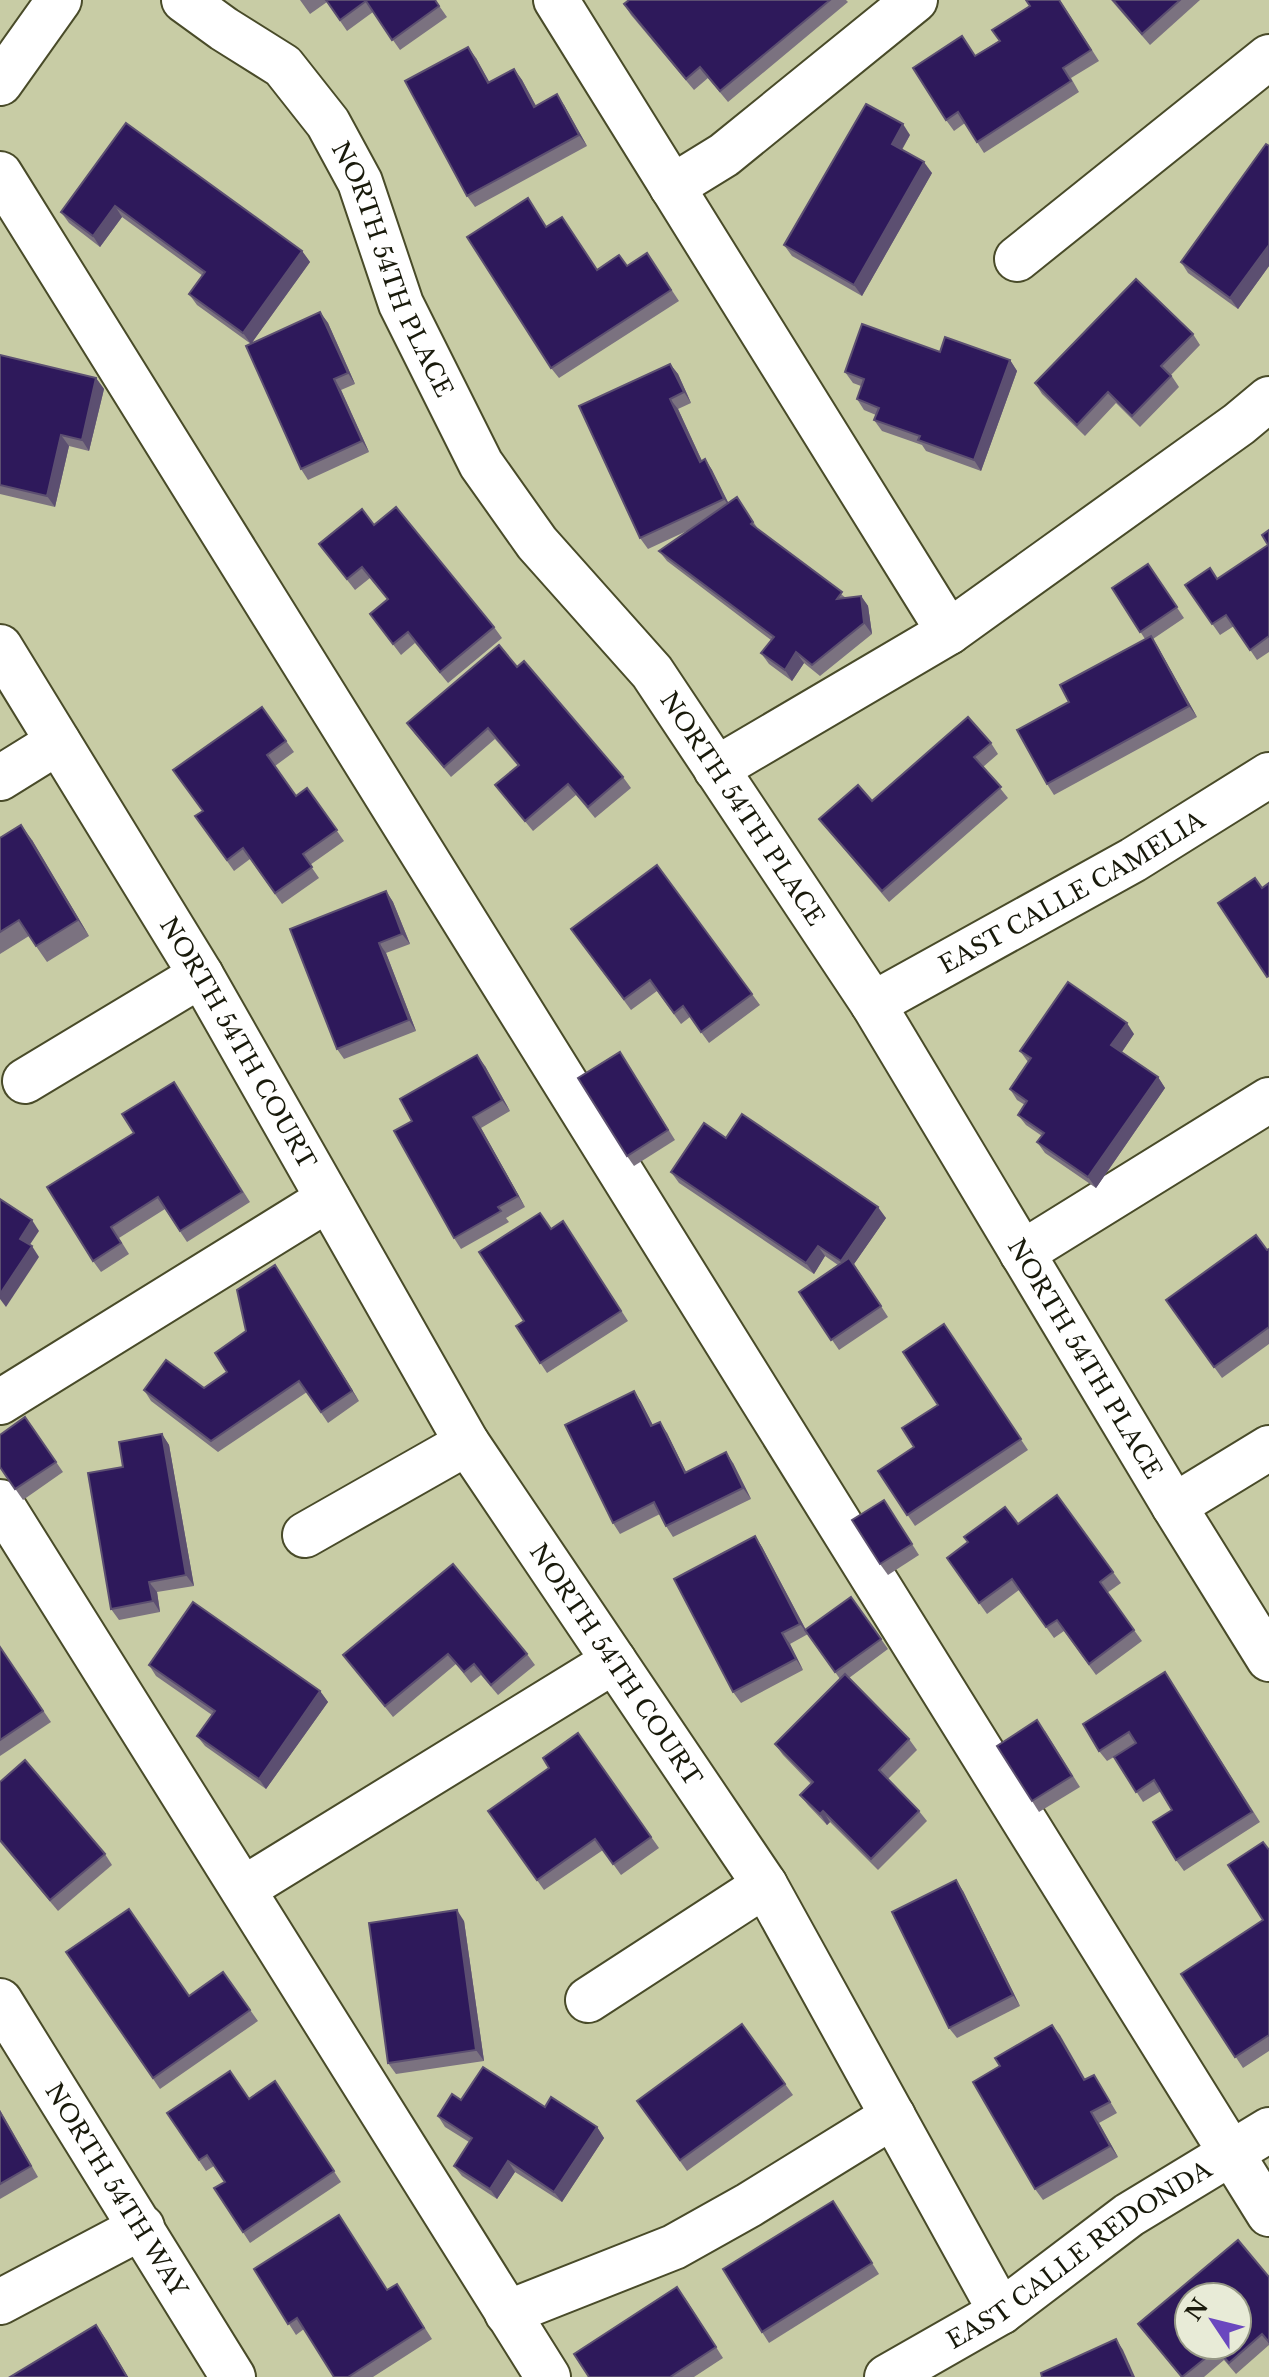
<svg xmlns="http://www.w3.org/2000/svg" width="1269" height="2377" font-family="'Libre Baskerville',serif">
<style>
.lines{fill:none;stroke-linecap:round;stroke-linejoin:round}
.minor-casing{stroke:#494b29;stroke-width:48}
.minor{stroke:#fff;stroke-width:44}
.wall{fill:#7b7280}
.shaded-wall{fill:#5c4f71}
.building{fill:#2e195b;stroke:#5c4f71;stroke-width:2;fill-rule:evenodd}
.labels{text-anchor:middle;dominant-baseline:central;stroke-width:8;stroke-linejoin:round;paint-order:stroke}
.street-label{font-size:24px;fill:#191a0b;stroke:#e8ebd7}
</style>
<rect width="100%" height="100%" fill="#c8cca5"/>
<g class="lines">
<g class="minor-casing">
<g id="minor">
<path id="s1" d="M184,0L224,29L283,66L328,123L360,182L401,304L481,464L537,543L652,672L873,1004L1174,1506L1269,1659"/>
<polyline points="556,0 949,632"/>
<polyline points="0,83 59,0"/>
<polyline points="0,174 1269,2214"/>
<polyline points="672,187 724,155 915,0"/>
<polyline points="1017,259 1269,57"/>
<path id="s2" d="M0,647L201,975L467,1443L765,1885L1001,2312"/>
<polyline points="716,769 949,632 1239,424 1269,399"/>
<polyline points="0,778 58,742"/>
<path id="s3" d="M873,1004L1133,860L1269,775"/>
<polyline points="25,1081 201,975"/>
<polyline points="1022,1253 1269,1100"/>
<polyline points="0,1402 328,1199"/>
<polyline points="0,1502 548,2377"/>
<polyline points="1174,1506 1269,1448"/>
<polyline points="305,1535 467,1443"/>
<polyline points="243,1889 614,1661"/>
<polyline points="588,2000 765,1885"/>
<path id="s4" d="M0,2001L233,2377"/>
<polyline points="0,2302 142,2227"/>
<polyline points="507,2313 674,2247 749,2205 893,2116"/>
<path id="s5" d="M887,2377L1001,2312L1129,2215L1269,2130"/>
</g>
</g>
<use href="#minor" class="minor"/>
</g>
<g class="wall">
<polygon points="300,0 435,0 447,17 400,50 373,12 347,31 327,2 310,14"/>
<polygon points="629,0 846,0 848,2 728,102 708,78 694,90 631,15 624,4"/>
<polygon points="1060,0 1099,61 1071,78 1079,92 984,153 965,123 954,131 946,120 975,56"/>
<polygon points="1111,0 1200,0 1150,45"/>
<polygon points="476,58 489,82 514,69 522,80 536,106 564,105 587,146 475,207 467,196"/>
<polygon points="126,123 302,251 310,262 251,344 320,312 328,323 355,384 341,390 369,452 308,480 301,469 251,344 197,305 189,294 203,276 122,217 100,247 69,223 61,212"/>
<polygon points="910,135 902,150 932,173 862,296 792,256 784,245"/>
<polygon points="1269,146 1269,266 1238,309 1188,273 1181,262"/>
<polygon points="547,227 597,269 627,266 647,253 679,301 559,378 551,368"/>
<polygon points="1193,334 1200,345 1171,375 1179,387 1140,427 1116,403 1085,436 1042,394 1035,383"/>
<polygon points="940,352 1010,360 1017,371 981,471 926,451 922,445 882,431 874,420 876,415 864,410 857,399 861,386 853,383 845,372"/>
<polygon points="0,355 96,378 104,389 89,451 69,446 55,507 0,494"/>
<polygon points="670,364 678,374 691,403 678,409 702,461 705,459 712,470 728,503 737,497 758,529 846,598 861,596 868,606 872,634 820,676 804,663 792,681 769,664 761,653 771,640 667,561 659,551 689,530 648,549 640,538"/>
<polygon points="374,525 494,627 502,638 448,683 415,643 401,655 370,614 388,599 370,578 355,590 319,544"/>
<polygon points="1269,530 1269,652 1257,660 1234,626 1220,635 1185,585 1217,579 1268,545"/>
<polygon points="1148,564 1184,618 1153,639 1197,717 1054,795 1047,784 1069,702 1145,639 1112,588"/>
<polygon points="517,667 623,777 631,788 595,818 576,795 533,831 495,785 518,766 495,739 451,777 415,734 407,723"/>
<polygon points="262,707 294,752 275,766 296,796 307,788 344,841 310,865 319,878 282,904 250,859 234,871 195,816 202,811"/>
<polygon points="991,743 998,754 983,767 1008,798 889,902 827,829 819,819 872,801"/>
<polygon points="32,840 89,936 47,962 29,936 0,954 0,854"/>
<polygon points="657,865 760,1005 709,1043 690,1017 681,1024 657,991 631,1010 571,929"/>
<polygon points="386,891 393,902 410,944 386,953 416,1031 344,1059 337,1049"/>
<polygon points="1134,1034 1122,1052 1158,1077 1165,1088 1096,1188 1045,1153 1037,1142 1042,1136 1026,1125 1018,1115 1025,1105 1017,1100 1010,1089 1028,1062 1020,1051"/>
<polygon points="620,1052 675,1140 634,1166 627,1156"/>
<polygon points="485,1066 510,1111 481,1128 525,1207 506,1218 509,1222 461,1249 454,1238 412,1121"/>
<polygon points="181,1093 250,1202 187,1242 165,1209 119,1238 129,1254 101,1272 93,1261 134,1133"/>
<polygon points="726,1138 886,1218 854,1264 888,1317 839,1350 799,1292 838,1265 825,1256 814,1274 679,1183 671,1172"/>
<polygon points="563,1221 628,1321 547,1373 516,1326 524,1321 551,1229"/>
<polygon points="1269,1249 1269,1344 1222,1378 1166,1300"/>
<polygon points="275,1265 359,1401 328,1423 307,1392 218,1452 151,1401 144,1390 204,1388 227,1372"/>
<polygon points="944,1324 1028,1450 915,1526 878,1471 914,1447 938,1405"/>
<polygon points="634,1391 641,1402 653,1426 667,1433 686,1472 733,1463 751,1499 673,1537 666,1526 660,1514 620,1534 613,1523"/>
<polygon points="25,1417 63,1472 23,1500 0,1467"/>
<polygon points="162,1434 169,1445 194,1586 157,1592 160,1612 119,1620 111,1609 123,1467"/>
<polygon points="1057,1495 1121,1583 1107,1593 1142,1641 1096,1675 1064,1631 1054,1638 1019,1590 987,1614 947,1558 1018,1524"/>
<polygon points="884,1500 919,1555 888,1575 880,1564"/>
<polygon points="755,1536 762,1547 806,1630 881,1639 888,1649 849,1678 909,1739 917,1750 888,1779 919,1811 927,1821 878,1870 830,1822 827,1825 808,1805 800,1795 811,1784 783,1755 775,1744 840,1679 807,1632 808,1634 790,1644 803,1670 741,1703 733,1692"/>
<polygon points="0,1647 51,1722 0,1756"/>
<polygon points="527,1654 535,1665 498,1695 481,1675 471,1683 456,1664 393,1717 343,1655"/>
<polygon points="149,1665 320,1691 328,1702 266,1789 205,1746 197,1736 212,1715 156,1676"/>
<polygon points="1165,1672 1260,1822 1184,1871 1176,1860 1172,1810 1161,1791 1143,1802 1114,1757 1107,1761 1099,1751"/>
<polygon points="1045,1731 1080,1787 1039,1812 1032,1801"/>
<polygon points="578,1733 659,1848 621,1875 603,1850 544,1890 488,1811 549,1768"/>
<polygon points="0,1782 105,1854 112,1865 58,1911 0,1842"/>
<polygon points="1269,1850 1269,2051 1243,2068 1181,1974 1263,1920"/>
<polygon points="963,1891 1020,2006 957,2038 949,2028"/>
<polygon points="464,1921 484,2061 396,2074 388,2063"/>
<polygon points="66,1952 189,1996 223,1972 258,2021 160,2089"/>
<polygon points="742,2024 793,2095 687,2171 637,2101"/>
<polygon points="1052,2025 1085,2080 1094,2075 1117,2113 1099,2123 1118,2157 1043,2200 1035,2189 1000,2066"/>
<polygon points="275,2081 341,2182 250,2243 214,2188 225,2182 214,2166 206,2171 167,2113 249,2098"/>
<polygon points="461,2100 545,2107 597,2127 604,2138 562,2202 515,2172 497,2199 462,2176 454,2166 469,2142 445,2127 438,2116"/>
<polygon points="0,2110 38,2177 0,2199"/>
<polygon points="840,2212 879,2274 769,2343 762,2332"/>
<polygon points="254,2269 387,2290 397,2284 432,2339 373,2377 334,2377 304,2329 296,2335"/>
<polygon points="1269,2277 1269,2345 1236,2374 1224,2360 1204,2377 1181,2377 1138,2324"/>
<polygon points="685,2298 723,2358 694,2377 589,2377"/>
</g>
<g class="shaded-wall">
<polygon points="468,47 476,58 496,94 488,83"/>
<polygon points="514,69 522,80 542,117 534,107"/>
<polygon points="557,94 564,105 587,146 579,135"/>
<polygon points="903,124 910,135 899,154 892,144"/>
<polygon points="924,162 932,173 862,296 854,285"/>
<polygon points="115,206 122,217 100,247 93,236"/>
<polygon points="1269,245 1269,266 1238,309 1230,298"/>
<polygon points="302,251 310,262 251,344 243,333"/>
<polygon points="320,312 328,323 355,384 348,373"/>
<polygon points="1010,360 1017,371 981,471 974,460"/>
<polygon points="670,364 678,374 691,403 684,392"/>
<polygon points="96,378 104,389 89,451 82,440"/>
<polygon points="334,379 341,390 369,452 362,441"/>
<polygon points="670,399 678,409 707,472 700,462"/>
<polygon points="61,435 69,446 55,507 47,496"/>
<polygon points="705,459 712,470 732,510 724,499"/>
<polygon points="861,596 868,606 872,634 864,623"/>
<polygon points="1151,636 1158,647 1197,717 1189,706"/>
<polygon points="796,652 804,663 792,681 785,670"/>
<polygon points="21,825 32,840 89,936 78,920"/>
<polygon points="386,891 393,902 410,944 402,934"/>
<polygon points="379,943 386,953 416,1031 409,1020"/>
<polygon points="1127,1023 1134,1034 1119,1056 1111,1045"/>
<polygon points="477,1055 485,1066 510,1111 502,1100"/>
<polygon points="1158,1077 1165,1088 1096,1188 1088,1177"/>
<polygon points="473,1117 481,1128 525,1207 518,1196"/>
<polygon points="878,1207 886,1218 854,1264 888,1317 854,1264 848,1272 841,1261"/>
<polygon points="32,1220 39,1231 27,1249 20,1239"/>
<polygon points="32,1246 39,1257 6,1307 0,1299 0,1294"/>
<polygon points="818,1246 825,1256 814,1274 806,1263"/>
<polygon points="275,1265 282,1276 359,1401 352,1391"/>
<polygon points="634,1391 641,1402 659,1437 651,1426"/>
<polygon points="660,1422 667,1433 692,1484 685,1473"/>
<polygon points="162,1434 169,1445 194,1586 186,1575"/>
<polygon points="726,1452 733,1463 751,1499 743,1488"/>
<polygon points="755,1536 762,1547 808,1634 800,1624"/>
<polygon points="149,1582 157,1592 160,1612 153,1601"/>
<polygon points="782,1633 790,1644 803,1670 796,1659"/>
<polygon points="320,1691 328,1702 266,1789 259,1779"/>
<polygon points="823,1811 830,1822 827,1825 820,1814"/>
<polygon points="956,1880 963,1891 1020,2006 1013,1995"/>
<polygon points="457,1910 464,1921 484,2061 476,2050"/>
<polygon points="1052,2025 1060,2035 1092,2091 1084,2080"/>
<polygon points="1091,2112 1099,2123 1118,2157 1110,2146"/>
<polygon points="597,2127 604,2138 562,2202 554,2192"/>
<polygon points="508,2161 515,2172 497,2199 490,2189"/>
<polygon points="96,2325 107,2341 128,2377 127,2377"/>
<polygon points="1116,2339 1123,2350 1135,2377 1133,2377"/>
</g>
<g class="building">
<polygon points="326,0 435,0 439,6 392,40 366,1 340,20"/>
<polygon points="629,0 830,0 720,91 700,67 686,79 624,4"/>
<polygon points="1026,0 1059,0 1091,50 1063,68 1071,81 977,142 958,112 946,120 913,68 962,36 975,56 1000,41 992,30 1030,6"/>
<polygon points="1113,0 1180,0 1142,34"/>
<polygon points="468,47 488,83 514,69 534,107 557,94 579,135 467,196 405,81"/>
<polygon points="866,104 903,124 892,144 924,162 854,285 784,245"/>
<polygon points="126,123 302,251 243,333 189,294 205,272 115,206 93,236 61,212"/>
<polygon points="1266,144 1269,146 1269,245 1230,298 1181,262"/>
<polygon points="528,198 546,227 562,217 597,270 619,255 627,266 647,253 671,290 551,368 467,237"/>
<polygon points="1136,279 1193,334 1161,366 1171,376 1132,416 1108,392 1077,425 1035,383"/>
<polygon points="320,312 348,373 334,379 362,441 301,469 246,346"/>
<polygon points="862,324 940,352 945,337 1010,360 974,460 918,440 920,436 874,420 879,408 857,399 864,379 845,372"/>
<polygon points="0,355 96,378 82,440 61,435 47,496 0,485"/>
<polygon points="670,364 684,392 670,399 700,462 705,459 724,499 640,538 579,406"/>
<polygon points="737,497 753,522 751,524 842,592 837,599 861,596 864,623 812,665 796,652 785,670 761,653 774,637 659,551"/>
<polygon points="396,507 494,627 440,672 408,632 393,644 370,614 388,599 362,567 347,579 319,544 362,509 374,525"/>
<polygon points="1269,530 1269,636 1250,650 1226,615 1212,624 1185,585 1210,568 1217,579 1268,545 1262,535"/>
<polygon points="1148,564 1177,607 1140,632 1112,588"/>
<polygon points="1151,636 1189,706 1047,784 1017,730 1069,702 1060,685"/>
<polygon points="499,645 517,667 524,661 623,777 588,807 568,784 525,821 495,785 519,765 488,728 444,767 407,723"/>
<polygon points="262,707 286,741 267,755 296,796 307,788 337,830 303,854 312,867 275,893 243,848 227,860 195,816 203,811 173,770"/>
<polygon points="968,717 991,743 974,757 1001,787 882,891 819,819 858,785 872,801"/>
<polygon points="21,825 78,920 36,946 19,920 0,932 0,838"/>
<polygon points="657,865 752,994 701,1032 683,1006 674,1013 650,980 624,999 571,929"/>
<polygon points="1255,878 1262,888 1269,883 1269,976 1267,977 1218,903"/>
<polygon points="386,891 402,934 379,943 409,1020 337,1049 290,929"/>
<polygon points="1068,982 1127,1023 1111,1045 1158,1077 1088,1177 1037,1142 1044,1133 1018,1115 1027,1101 1010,1089 1031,1058 1020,1051"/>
<polygon points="620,1052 668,1130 627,1156 578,1078"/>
<polygon points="477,1055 502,1100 473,1117 518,1196 498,1207 501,1211 454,1238 394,1131 412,1121 400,1099"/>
<polygon points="174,1082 242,1192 180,1231 158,1197 111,1227 121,1243 93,1261 47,1187 134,1133 122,1114"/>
<polygon points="742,1114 878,1207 841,1261 818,1246 806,1263 671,1172 704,1123 726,1138"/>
<polygon points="0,1199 32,1220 20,1239 32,1246 0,1294"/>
<polygon points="540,1213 551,1229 563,1221 621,1311 540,1363 516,1326 524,1321 479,1252"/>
<polygon points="1256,1235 1267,1250 1269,1249 1269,1327 1214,1367 1166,1300"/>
<polygon points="849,1258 881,1306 831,1340 799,1292"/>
<polygon points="275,1265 352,1391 321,1412 299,1381 211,1441 144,1390 166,1360 204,1388 227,1372 215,1353 246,1331 237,1290"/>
<polygon points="944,1324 1021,1439 907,1515 878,1471 914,1447 902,1428 938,1405 903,1352"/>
<polygon points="634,1391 651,1426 660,1422 685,1473 726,1452 743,1488 666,1526 654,1502 613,1523 565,1425"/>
<polygon points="25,1417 56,1462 15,1489 0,1467 0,1435"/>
<polygon points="162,1434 186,1575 149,1582 153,1601 111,1609 88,1473 123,1467 119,1442"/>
<polygon points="1057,1495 1113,1572 1100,1582 1134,1630 1089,1664 1057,1620 1046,1627 1012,1579 979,1603 947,1558 968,1542 964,1537 1005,1507 1018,1524"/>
<polygon points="884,1500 912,1544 880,1564 852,1520"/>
<polygon points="755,1536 800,1624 782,1633 796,1659 733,1692 674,1579"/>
<polygon points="453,1564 527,1654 491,1685 474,1664 464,1672 448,1654 385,1706 343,1655"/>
<polygon points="851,1597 881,1639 835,1672 805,1630"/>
<polygon points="193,1602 320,1691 259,1779 197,1736 215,1711 149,1665"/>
<polygon points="0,1647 43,1711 0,1740"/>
<polygon points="1165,1672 1252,1812 1176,1860 1153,1822 1172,1810 1154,1780 1136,1792 1114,1757 1136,1743 1129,1732 1099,1751 1083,1724"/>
<polygon points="845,1674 909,1739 879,1770 919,1811 871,1859 823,1811 820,1814 800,1795 813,1782 775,1744"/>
<polygon points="1037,1720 1072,1776 1032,1801 997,1746"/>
<polygon points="578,1733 651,1837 613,1864 595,1839 537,1880 488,1811 549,1768 543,1758"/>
<polygon points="25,1760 105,1854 50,1900 0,1840 0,1782"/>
<polygon points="1263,1842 1269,1850 1269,2035 1235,2057 1181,1974 1263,1920 1228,1865"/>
<polygon points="956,1880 1013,1995 949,2028 892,1912"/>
<polygon points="129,1909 189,1996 223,1972 250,2010 153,2078 66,1952"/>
<polygon points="457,1910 476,2050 388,2063 369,1923"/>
<polygon points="742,2024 785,2084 680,2160 637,2101"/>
<polygon points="1052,2025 1084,2080 1094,2075 1110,2102 1091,2112 1110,2146 1035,2189 973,2082 1000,2066 995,2058"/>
<polygon points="483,2067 545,2107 551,2097 597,2127 554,2192 508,2161 490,2189 454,2166 472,2138 438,2116 452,2094 461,2100"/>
<polygon points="230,2071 249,2099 275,2081 334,2171 243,2232 214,2188 225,2182 207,2155 199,2160 167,2113"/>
<polygon points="0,2112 31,2166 0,2184"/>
<polygon points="833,2201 872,2263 762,2332 723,2269"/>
<polygon points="339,2215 387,2290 397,2284 424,2328 348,2377 334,2377 297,2318 288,2324 254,2269"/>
<path d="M1238,2240L1269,2277V2342L1262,2334L1229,2363L1217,2349L1182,2377L1138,2324ZM1189,2297H1237V2345H1189Z"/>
<polygon points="677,2287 716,2347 670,2377 589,2377 574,2354"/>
<polygon points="96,2325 127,2377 10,2377"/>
<polygon points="1116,2339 1133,2377 1042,2377 1041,2373"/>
</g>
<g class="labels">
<g class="street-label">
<text stroke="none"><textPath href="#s1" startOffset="352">NORTH 54TH PLACE</textPath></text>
<text stroke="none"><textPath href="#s1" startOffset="1000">NORTH 54TH PLACE</textPath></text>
<text stroke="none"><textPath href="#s3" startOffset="228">EAST CALLE CAMELIA</textPath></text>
<text stroke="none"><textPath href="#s2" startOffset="462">NORTH 54TH COURT</textPath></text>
<text stroke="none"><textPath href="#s1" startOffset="1648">NORTH 54TH PLACE</textPath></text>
<text stroke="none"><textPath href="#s2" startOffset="1190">NORTH 54TH COURT</textPath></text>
<text stroke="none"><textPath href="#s4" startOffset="222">NORTH 54TH WAY</textPath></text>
<text stroke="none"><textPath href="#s5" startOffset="228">EAST CALLE REDONDA</textPath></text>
</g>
</g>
<g transform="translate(1213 2321) rotate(305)"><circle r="38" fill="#e8ebd7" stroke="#959785" stroke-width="2"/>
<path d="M0-6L14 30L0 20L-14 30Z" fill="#6a47bf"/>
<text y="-12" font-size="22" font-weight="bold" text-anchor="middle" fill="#191a0b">N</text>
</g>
</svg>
